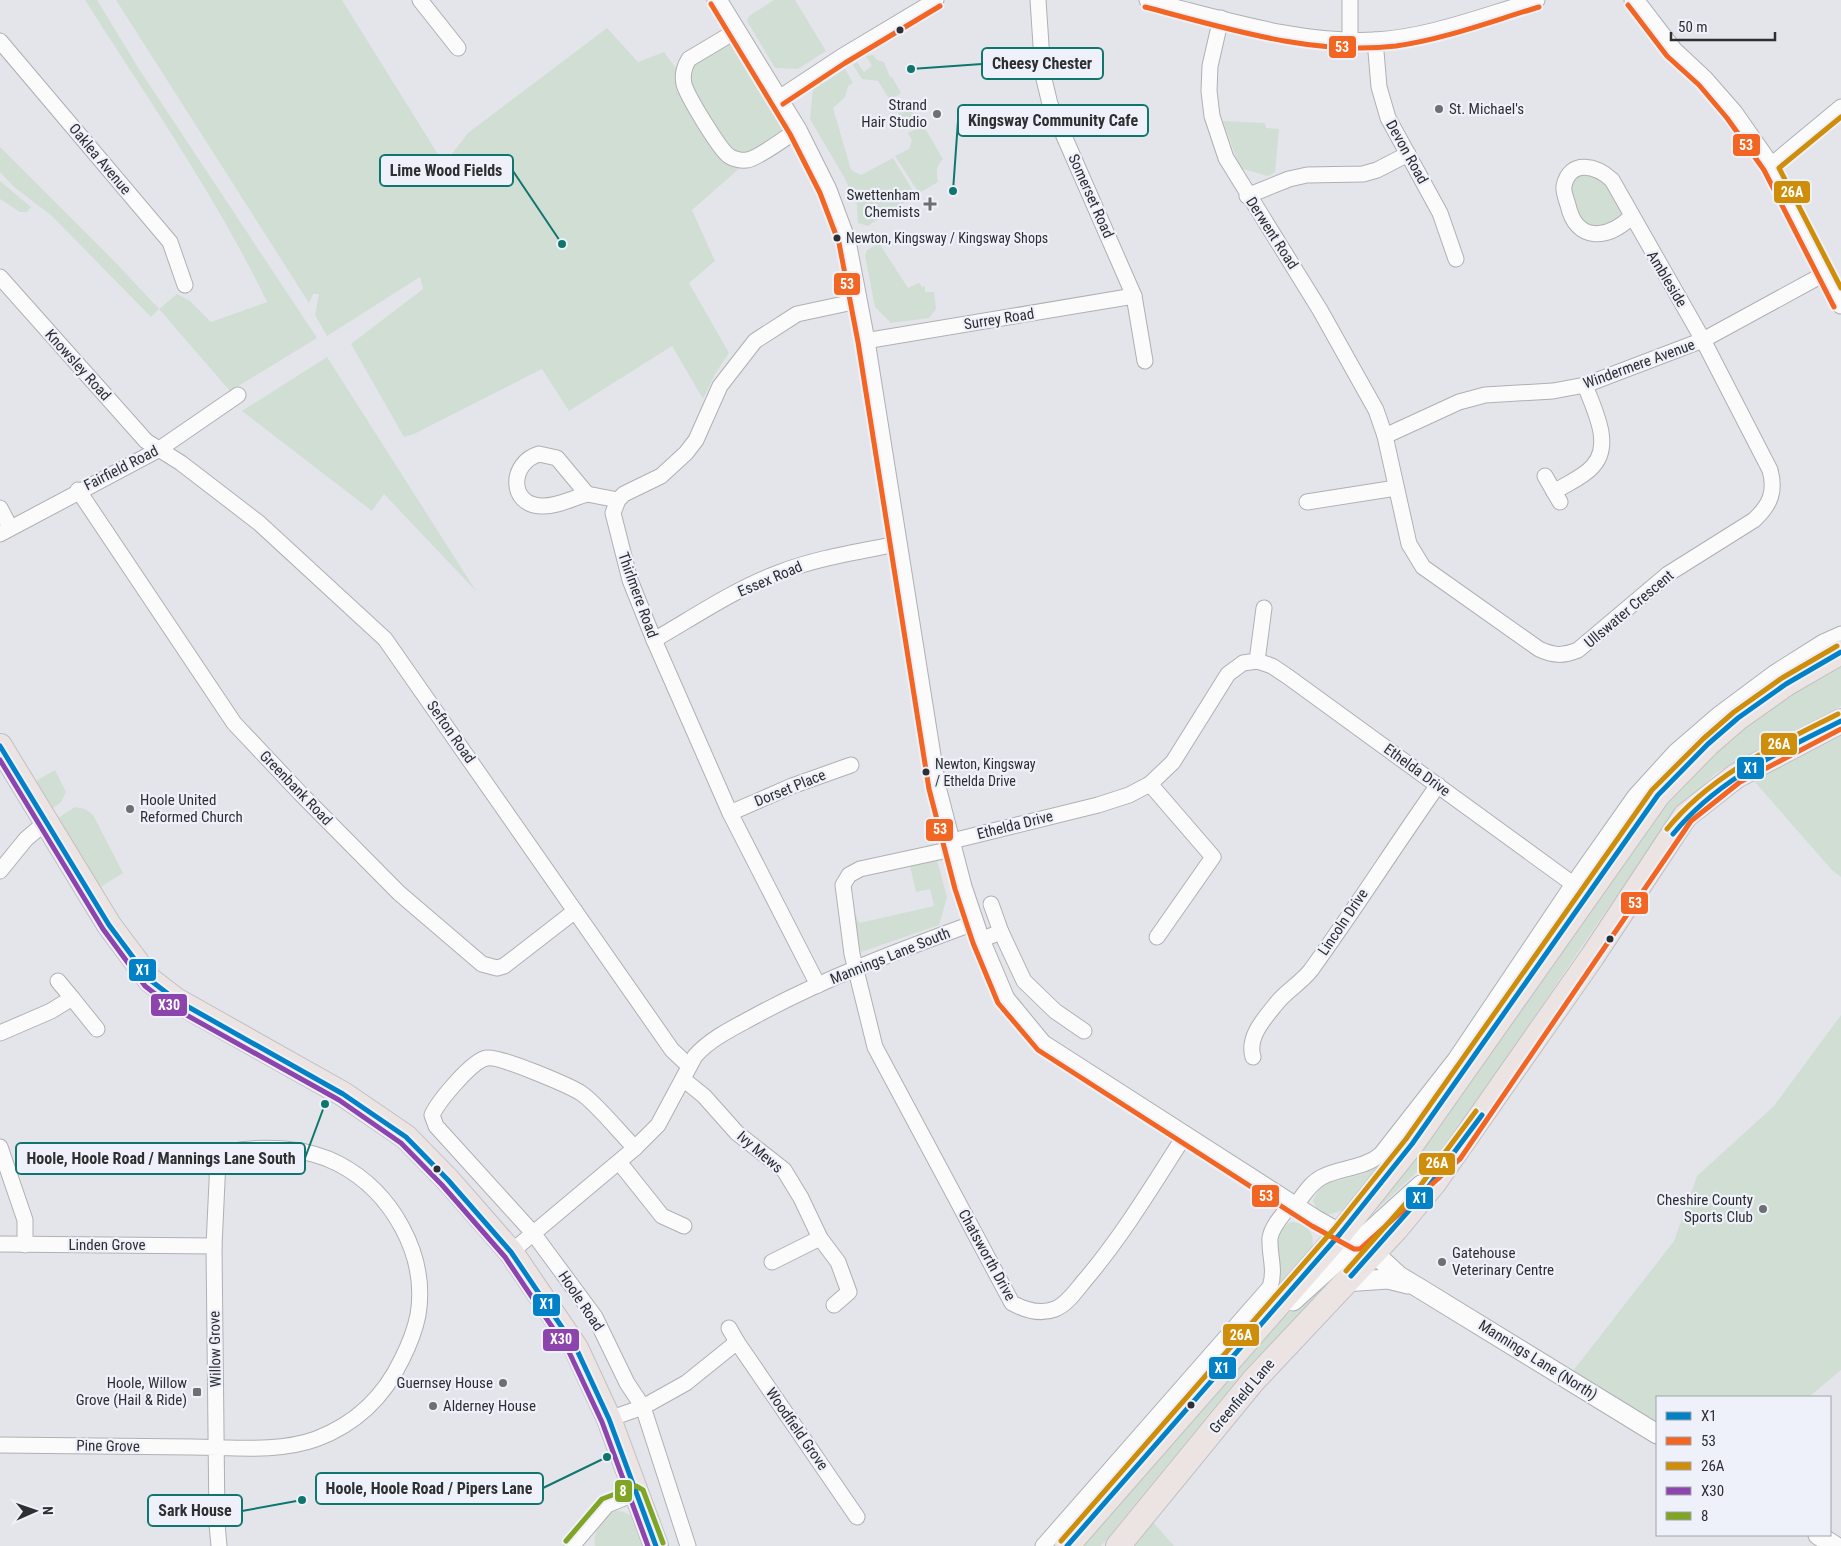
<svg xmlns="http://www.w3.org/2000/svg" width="1841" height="1546" font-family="'Roboto Condensed',sans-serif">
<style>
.green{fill:#d1ded4}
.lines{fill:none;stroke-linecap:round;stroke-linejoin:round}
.minor-casing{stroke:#afb0b4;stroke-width:17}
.tertiary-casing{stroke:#afb0b4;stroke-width:21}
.trunk-casing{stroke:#c0c0c3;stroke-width:26}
.minor{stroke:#fbfbfc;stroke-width:15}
.tertiary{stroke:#fbfbfc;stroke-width:19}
.trunk{stroke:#ece4e3;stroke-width:24}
.bus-1-casing{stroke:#eff1fa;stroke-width:9}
.bus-2-casing{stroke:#eff1fa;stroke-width:9}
.bus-3-casing{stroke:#eff1fa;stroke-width:9}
.bus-4-casing{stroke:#eff1fa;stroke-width:9}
.bus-5-casing{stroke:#eff1fa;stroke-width:9}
.bus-1{stroke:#0281c7;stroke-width:5}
.bus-2{stroke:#f26522;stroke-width:5}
.bus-3{stroke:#cf8e0a;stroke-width:5}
.bus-4{stroke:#8e44ad;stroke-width:5}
.bus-5{stroke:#80a423;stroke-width:5}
.bus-dot{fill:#2e2f32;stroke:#eff1fa;stroke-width:2}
.poi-dot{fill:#6e6f72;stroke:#eff1fa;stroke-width:2}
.labels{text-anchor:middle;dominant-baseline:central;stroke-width:4.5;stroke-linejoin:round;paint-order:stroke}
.bus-label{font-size:14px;fill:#2e2f32;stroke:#eff1fa;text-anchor:start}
.poi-label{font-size:15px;fill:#2e2f32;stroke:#eff1fa;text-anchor:end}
.street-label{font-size:15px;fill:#2e2f32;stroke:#eff1fa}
.leader{fill:none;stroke:#0f766e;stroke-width:2}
.callout-dot{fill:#0f766e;stroke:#eff1fa;stroke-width:2}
.callout{fill:#eff1fa;stroke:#0f766e;stroke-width:2}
.callout-label{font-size:16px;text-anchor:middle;font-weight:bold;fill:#2e2f32}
.line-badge{stroke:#eff1fa;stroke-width:2}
.badge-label{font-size:14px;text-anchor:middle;font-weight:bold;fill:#fff}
</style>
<rect width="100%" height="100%" fill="#e4e5ea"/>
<g class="green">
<path d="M85,0H97L139,69L317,338L230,391L159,309L151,317L52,216L14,187L0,172V147L117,264L159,309L177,294L190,301L211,322L267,302C216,196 148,99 85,0Z"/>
<polygon points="116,0 342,0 444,164 468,133 607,28 638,62 664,52 683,78 684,71 736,31 797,130 749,160 692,210 715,261 689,283 729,353 715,374 703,399 672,346 569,411 542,369 414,434 404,437 351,344 423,289 420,277 327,336 315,315 319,294 313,294 309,303"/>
<polygon points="774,0 795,0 826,51 798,69 775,68 747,21 749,16"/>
<polygon points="873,55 877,60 884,62 890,77 892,77 901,93 890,100 878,81 862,79 853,65 857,62 864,72 872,66 866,56"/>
<polygon points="845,69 853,83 848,86 845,97 833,108 851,170 861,175 893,158 916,196 896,207 894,206 890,209 890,211 868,226 858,223 857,205 844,177 810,119 813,89"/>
<polygon points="896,102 899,106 906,102 918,121 907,128 893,104"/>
<polygon points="1223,121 1265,123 1266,128 1279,129 1275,172 1268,176 1240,168"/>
<path d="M923,125L943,159C936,166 936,172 938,182L919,193L895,156L909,149L912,140L908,133Z"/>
<polygon points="1602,171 1631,217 1598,234 1569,210 1569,175"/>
<polygon points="0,181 31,207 27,212 20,212 0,199"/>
<polygon points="879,243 908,288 919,283 922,287 925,286 925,292 934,292 936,309 929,318 891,323 875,307 865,255 867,250"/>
<polygon points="327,357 476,591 384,494 372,511 242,411"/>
<polygon points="1841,660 1841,706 1716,773 1677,810 1599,921 1451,1140 1371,1215 1371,1211 1626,847 1734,729"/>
<polygon points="1841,736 1841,877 1831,869 1754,781"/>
<polygon points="55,770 66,792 61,802 53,808 36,781"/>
<polygon points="75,807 85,809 93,815 123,873 99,888 58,818"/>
<polygon points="936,856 947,897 939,925 861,952 855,939 851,917 856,915 859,923 934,906 930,889 916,892 910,866"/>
<polygon points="1841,1015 1841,1370 1809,1397 1657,1397 1657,1422 1573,1371 1674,1241 1697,1176 1774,1106"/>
<path d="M1384,1159L1386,1161C1370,1180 1345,1226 1317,1211L1313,1200L1322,1185L1366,1173Z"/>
<path d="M1291,1222C1307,1221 1317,1235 1311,1250L1280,1288L1277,1285L1276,1236L1280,1229Z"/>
<polygon points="1321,1284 1324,1288 1243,1372 1101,1546 1075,1546 1263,1336"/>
<path d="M614,1511C635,1509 638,1530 644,1546H595C592,1532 603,1518 614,1511Z"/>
<polygon points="1152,1521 1174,1546 1131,1546"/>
</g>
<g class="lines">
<g class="minor-casing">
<g id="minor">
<polyline points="420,0 458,48"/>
<polyline points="1038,0 1043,75 1050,104 1134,296 1145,361"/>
<path d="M1147,0C1221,18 1298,44 1375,40C1430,37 1484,15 1537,0"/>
<path d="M1221,18L1210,66L1209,91L1212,116L1226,158L1320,310L1376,410L1385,436L1409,544L1423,567L1539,649C1554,656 1563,656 1578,650L1668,574L1754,520C1770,505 1776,492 1770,470L1703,340L1612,180C1597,166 1570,158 1564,186C1563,191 1566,199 1568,205C1576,242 1607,240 1631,217"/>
<path d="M736,31L689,59C684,67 682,75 684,84C687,96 720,150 729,156C733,159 742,161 747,160C757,159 787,137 797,130"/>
<polyline points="1350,40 1350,0"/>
<polyline points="1375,40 1379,87 1388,118 1440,213 1456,259"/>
<polyline points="0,41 170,242 185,285"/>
<polyline points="779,98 841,57 936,0"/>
<polyline points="1770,166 1841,107"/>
<polyline points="1247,196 1289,179 1307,175 1363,174 1377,170 1408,154"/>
<polyline points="0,277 146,441 181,463 259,523 385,639 672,1050 689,1066"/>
<polyline points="865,341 1134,296"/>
<polyline points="1385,436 1459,402 1485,395 1553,391 1585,385 1703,340 1824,274"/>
<path d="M539,454L557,458L587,494C573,498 556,507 541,506C509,505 509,463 539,454Z"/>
<polyline points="1545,476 1560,502"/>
<polyline points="78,490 234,723 300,793 399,893 482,964 497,968 504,966 575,911"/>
<path d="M1554,492C1566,484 1584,477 1593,466C1613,444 1594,410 1585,385"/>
<polyline points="587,494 618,500"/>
<polyline points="1307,502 1396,488"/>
<polyline points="0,508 10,527"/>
<polyline points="0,534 158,450 238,395"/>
<path d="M654,640C694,617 735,589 778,573C816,558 857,552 897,544"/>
<polyline points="1257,661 1272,666 1287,676 1573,884"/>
<polyline points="1150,784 1213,857 1157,937"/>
<polyline points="730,813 792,786 851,765"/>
<polyline points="0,871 26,839 46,822"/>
<polyline points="991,904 1001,932"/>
<polyline points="980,940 1001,932 1024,981 1055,1011 1084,1031"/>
<polyline points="818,985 730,813 654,640 630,580 613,513 618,500 624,494 661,476 686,453 696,440 720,386 755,341 797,314 858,301"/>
<polyline points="72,998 97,1029"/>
<polyline points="0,1033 51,1011 72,998 58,981"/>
<path d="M1253,1057C1247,1037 1264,1019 1276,1004C1286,991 1301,983 1311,970C1355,909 1395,846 1438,785"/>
<polyline points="683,1079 704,1096 737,1133 784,1170 801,1198 820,1238 838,1262 849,1292 834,1305"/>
<path d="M1185,1135C1153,1185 1123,1235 1085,1280C1077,1289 1068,1304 1055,1309C1040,1315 1025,1310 1012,1303L875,1047L852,954L843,885L849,875L860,869L943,851L956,840L1098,805L1129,795L1150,784L1173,762L1228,674L1243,663L1257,661L1264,608"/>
<polyline points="0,1147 25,1220 25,1245"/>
<path d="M635,1148L658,1125L695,1056C711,1038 735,1027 755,1016C825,978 900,950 974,923"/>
<polyline points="619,1162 662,1216 684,1226"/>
<path d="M1295,1206C1303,1196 1310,1183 1322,1177C1341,1167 1364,1169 1381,1154L1456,1058L1573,884L1635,796L1675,752L1719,714L1774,673L1823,642L1841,634"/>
<polyline points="0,1244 214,1246"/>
<path d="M511,1252L635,1148C621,1134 596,1103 581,1093C568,1085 500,1056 487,1058C472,1060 438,1102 432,1115L436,1126L533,1233L595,1317L627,1383L643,1407L688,1546"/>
<polyline points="772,1262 820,1238"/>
<polyline points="729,1328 737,1342"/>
<polyline points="609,1419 643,1407 686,1383 737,1342 857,1517"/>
<path d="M0,1445C64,1446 128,1446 192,1447C232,1447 277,1453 316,1439C356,1424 384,1397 402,1359C409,1345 415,1330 418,1315C428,1255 392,1192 339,1164C307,1147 263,1145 228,1152L223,1154L218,1160L214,1246L217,1524L219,1546"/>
<polyline points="572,1546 607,1505 636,1493"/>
<path d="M1043,1546L1270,1287C1276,1270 1269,1255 1270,1238C1272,1225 1284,1214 1291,1204"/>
</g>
</g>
<g class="tertiary-casing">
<g id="tertiary">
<polyline points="717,0 797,130 827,190 846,241 865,341 936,787 962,887 980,940 1005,999 1042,1044 1316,1220 1374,1253 1399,1276 1419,1288 1657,1434"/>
<polyline points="1634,0 1673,51 1704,80 1733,113 1770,166 1841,304"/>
<polyline points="1344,1282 1388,1279 1408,1284"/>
<polyline points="1293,1301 1421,1185"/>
<polyline points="1818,1535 1835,1546"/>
</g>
</g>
<g class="trunk-casing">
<g id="trunk">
<polyline points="0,746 109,925 150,980 176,1000 343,1094 406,1137 448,1180 511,1252 576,1348 609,1419 656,1546"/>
<polyline points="1067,1546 1340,1234 1412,1144 1658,795 1708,744 1738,718 1786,684 1841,652"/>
<polyline points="1118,1546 1253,1381 1396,1229 1434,1183 1592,957 1685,816 1736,776 1841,721"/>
</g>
</g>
<use href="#minor" class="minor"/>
<use href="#tertiary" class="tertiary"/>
<use href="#trunk" class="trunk"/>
<g class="bus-1-casing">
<g id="bus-1">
<polyline points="0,746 109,925 150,980 176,1000 343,1094 406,1137 448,1180 511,1252 576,1348 609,1419 656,1546"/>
<path d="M1673,834C1719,778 1778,753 1841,721"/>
<polyline points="1351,1276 1420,1198 1482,1115"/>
<polyline points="1067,1546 1340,1234 1412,1144 1658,795 1708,744 1738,718 1786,684 1841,652"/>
</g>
</g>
<g class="bus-2-casing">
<g id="bus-2">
<polyline points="711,4 790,134 820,193 839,243 858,342 929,789 955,889 973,943 998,1003 1038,1050 1312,1226 1354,1249 1360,1249 1460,1159 1691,821 1740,782 1841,729"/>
<polyline points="1628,5 1667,56 1699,85 1727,118 1764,170 1834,307"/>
<path d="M1145,7C1226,28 1311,56 1396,46C1445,39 1492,21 1539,7"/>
<polyline points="783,104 845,63 940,6"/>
</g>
</g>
<g class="bus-3-casing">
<g id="bus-3">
<polyline points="1841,117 1779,168 1841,288"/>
<path d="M1667,829C1713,773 1775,746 1838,714"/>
<polyline points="1346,1271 1414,1194 1476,1111"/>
<polyline points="1061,1541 1334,1229 1406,1139 1652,790 1703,739 1734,712 1782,678 1837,646"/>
</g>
</g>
<g class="bus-4-casing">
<polyline id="bus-4" points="0,760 103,929 145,986 172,1007 339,1100 401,1143 442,1185 505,1257 569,1352 602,1422 648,1546"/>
</g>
<g class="bus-5-casing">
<polyline id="bus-5" points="566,1541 602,1499 636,1486 643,1490 663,1543"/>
</g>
<use href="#bus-1" class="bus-1"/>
<use href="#bus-2" class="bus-2"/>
<use href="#bus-3" class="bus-3"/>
<use href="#bus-4" class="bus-4"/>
<use href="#bus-5" class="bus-5"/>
</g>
<g class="bus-dot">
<circle cx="900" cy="30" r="4.5"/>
<circle cx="837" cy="238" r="4.5"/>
<circle cx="926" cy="772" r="4.5"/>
<circle cx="1610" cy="939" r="4.5"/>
<circle cx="437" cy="1169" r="4.5"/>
<circle cx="1191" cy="1405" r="4.5"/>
</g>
<g class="poi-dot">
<circle cx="1439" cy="109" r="5"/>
<circle cx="937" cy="114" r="5"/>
<path d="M927.5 196.5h5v5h5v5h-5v5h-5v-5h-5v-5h5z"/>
<circle cx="130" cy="809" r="5"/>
<circle cx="1763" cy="1209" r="5"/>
<circle cx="1442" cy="1262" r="5"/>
<circle cx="503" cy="1383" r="5"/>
<rect x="192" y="1387" width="10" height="10" rx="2.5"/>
<circle cx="433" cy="1406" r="5"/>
</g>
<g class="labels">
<g class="bus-label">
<text x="846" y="238">Newton, Kingsway / Kingsway Shops</text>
<text x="935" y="764">Newton, Kingsway<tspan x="935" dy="17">/ Ethelda Drive</tspan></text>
</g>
<g class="poi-label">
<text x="927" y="105">Strand<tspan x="927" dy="17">Hair Studio</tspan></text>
<text x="1449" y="109" text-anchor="start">St. Michael's</text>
<text x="920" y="195">Swettenham<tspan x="920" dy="17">Chemists</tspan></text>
<text x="140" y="800" text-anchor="start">Hoole United<tspan x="140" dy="17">Reformed Church</tspan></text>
<text x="1753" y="1200">Cheshire County<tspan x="1753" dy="17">Sports Club</tspan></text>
<text x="1452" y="1253" text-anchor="start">Gatehouse<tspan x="1452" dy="17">Veterinary Centre</tspan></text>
<text x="187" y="1383">Hoole, Willow<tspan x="187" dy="17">Grove (Hail &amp; Ride)</tspan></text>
<text x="493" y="1383">Guernsey House</text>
<text x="443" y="1406" text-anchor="start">Alderney House</text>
</g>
<g class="street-label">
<text transform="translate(1407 152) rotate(61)">Devon Road</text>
<text transform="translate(100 159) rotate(50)">Oaklea Avenue</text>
<text transform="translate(1091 196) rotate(66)">Somerset Road</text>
<text transform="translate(1272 233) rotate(57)">Derwent Road</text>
<text transform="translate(1667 279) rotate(59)">Ambleside</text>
<text transform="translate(999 319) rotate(-9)">Surrey Road</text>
<text transform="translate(1639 364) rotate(-20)">Windermere Avenue</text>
<text transform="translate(78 365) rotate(48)">Knowsley Road</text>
<text transform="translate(121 468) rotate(-27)">Fairfield Road</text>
<text transform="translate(770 579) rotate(-23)">Essex Road</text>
<text transform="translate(638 595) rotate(70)">Thirlmere Road</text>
<text transform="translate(1629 609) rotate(-40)">Ullswater Crescent</text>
<text transform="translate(451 732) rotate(55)">Sefton Road</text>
<text transform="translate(1417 770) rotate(36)">Ethelda Drive</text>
<text transform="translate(296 788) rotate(46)">Greenbank Road</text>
<text transform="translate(790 788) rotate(-22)">Dorset Place</text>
<text transform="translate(1015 825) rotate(-14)">Ethelda Drive</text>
<text transform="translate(1343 922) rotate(-56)">Lincoln Drive</text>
<text transform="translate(890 956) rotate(-22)">Mannings Lane South</text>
<text transform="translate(760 1152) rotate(41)">Ivy Mews</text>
<text x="107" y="1245">Linden Grove</text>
<text transform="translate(987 1255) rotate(61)">Chatsworth Drive</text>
<text transform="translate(581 1301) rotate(56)">Hoole Road</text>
<text transform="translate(215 1349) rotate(-91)">Willow Grove</text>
<text transform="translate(1538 1360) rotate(32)">Mannings Lane (North)</text>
<text transform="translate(1242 1396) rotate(-50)">Greenfield Lane</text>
<text transform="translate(797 1429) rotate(55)">Woodfield Grove</text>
<text transform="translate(108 1446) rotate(1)">Pine Grove</text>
</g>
</g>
<path class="leader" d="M911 69L982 64M953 191L958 121M562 244L513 171M325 1104L305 1158M607 1457L543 1488M302 1500L242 1511"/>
<g class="callout-dot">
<circle cx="911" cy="69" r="5"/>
<circle cx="953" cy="191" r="5"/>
<circle cx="562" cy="244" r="5"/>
<circle cx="325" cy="1104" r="5"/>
<circle cx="607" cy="1457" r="5"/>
<circle cx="302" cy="1500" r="5"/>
</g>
<g class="callout">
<rect x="982" y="48" width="121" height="31" rx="5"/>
<rect x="958" y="105" width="190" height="31" rx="5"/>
<rect x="380" y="155" width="133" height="31" rx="5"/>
<rect x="16" y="1143" width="289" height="31" rx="5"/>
<rect x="316" y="1473" width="227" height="31" rx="5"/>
<rect x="148" y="1495" width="94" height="31" rx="5"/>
</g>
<g class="callout-label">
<text x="1042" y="69">Cheesy Chester</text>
<text x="1053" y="126">Kingsway Community Cafe</text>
<text x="446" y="176">Lime Wood Fields</text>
<text x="161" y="1164">Hoole, Hoole Road / Mannings Lane South</text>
<text x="429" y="1494">Hoole, Hoole Road / Pipers Lane</text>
<text x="195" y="1516">Sark House</text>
</g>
<g class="line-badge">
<rect x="1328" y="35" width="29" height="24" rx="5" fill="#f26522"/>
<rect x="1732" y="133" width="29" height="24" rx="5" fill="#f26522"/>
<rect x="1773" y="180" width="38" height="24" rx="5" fill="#cf8e0a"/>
<rect x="833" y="272" width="28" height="24" rx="5" fill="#f26522"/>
<rect x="1760" y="732" width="38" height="24" rx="5" fill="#cf8e0a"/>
<rect x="1736" y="756" width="29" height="24" rx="5" fill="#0281c7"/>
<rect x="925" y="818" width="29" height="24" rx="5" fill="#f26522"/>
<rect x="1620" y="891" width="29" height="24" rx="5" fill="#f26522"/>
<rect x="128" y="958" width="29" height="24" rx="5" fill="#0281c7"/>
<rect x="150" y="993" width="38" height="24" rx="5" fill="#8e44ad"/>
<rect x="1418" y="1152" width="38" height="24" rx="5" fill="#cf8e0a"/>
<rect x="1251" y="1184" width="29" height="24" rx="5" fill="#f26522"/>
<rect x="1405" y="1186" width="29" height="24" rx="5" fill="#0281c7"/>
<rect x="532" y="1293" width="29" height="24" rx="5" fill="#0281c7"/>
<rect x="1222" y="1323" width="38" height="24" rx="5" fill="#cf8e0a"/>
<rect x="542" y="1328" width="38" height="24" rx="5" fill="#8e44ad"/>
<rect x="1208" y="1356" width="29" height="24" rx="5" fill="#0281c7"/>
<rect x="614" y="1479" width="19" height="24" rx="5" fill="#80a423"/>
</g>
<g class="badge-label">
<text x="1342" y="52">53</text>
<text x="1746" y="150">53</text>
<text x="1792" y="197">26A</text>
<text x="847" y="289">53</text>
<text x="1779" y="749">26A</text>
<text x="1751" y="773">X1</text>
<text x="940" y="834">53</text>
<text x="1635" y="908">53</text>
<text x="143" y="975">X1</text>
<text x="169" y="1010">X30</text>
<text x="1437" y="1168">26A</text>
<text x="1266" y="1201">53</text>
<text x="1420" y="1203">X1</text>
<text x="547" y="1309">X1</text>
<text x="1241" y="1340">26A</text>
<text x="561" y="1344">X30</text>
<text x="1222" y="1373">X1</text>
<text x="623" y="1496">8</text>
</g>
<rect x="1656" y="1396" width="175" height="140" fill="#eff1fa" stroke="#a2a3aa"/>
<rect x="1666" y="1412" width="25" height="8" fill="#0281c7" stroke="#a2a3aa"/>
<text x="1701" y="1421" font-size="15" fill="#2e2f32">X1</text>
<rect x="1666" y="1437" width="25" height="8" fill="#f26522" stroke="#a2a3aa"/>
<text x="1701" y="1446" font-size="15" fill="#2e2f32">53</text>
<rect x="1666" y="1462" width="25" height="8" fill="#cf8e0a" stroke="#a2a3aa"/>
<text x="1701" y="1471" font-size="15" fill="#2e2f32">26A</text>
<rect x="1666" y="1487" width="25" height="8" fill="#8e44ad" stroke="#a2a3aa"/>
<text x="1701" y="1496" font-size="15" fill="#2e2f32">X30</text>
<rect x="1666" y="1512" width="25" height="8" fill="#80a423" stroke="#a2a3aa"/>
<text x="1701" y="1521" font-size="15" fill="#2e2f32">8</text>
<g transform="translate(35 1511) rotate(88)" stroke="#eff1fa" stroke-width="4" paint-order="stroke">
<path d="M0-4L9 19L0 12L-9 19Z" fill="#2e2f32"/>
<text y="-8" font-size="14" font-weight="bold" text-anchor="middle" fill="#2e2f32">N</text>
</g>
<path d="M1671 32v8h104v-8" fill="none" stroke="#2e2f32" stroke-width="2.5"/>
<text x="1678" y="32" font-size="15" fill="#2e2f32" stroke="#eff1fa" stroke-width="4" paint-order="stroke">50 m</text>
</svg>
